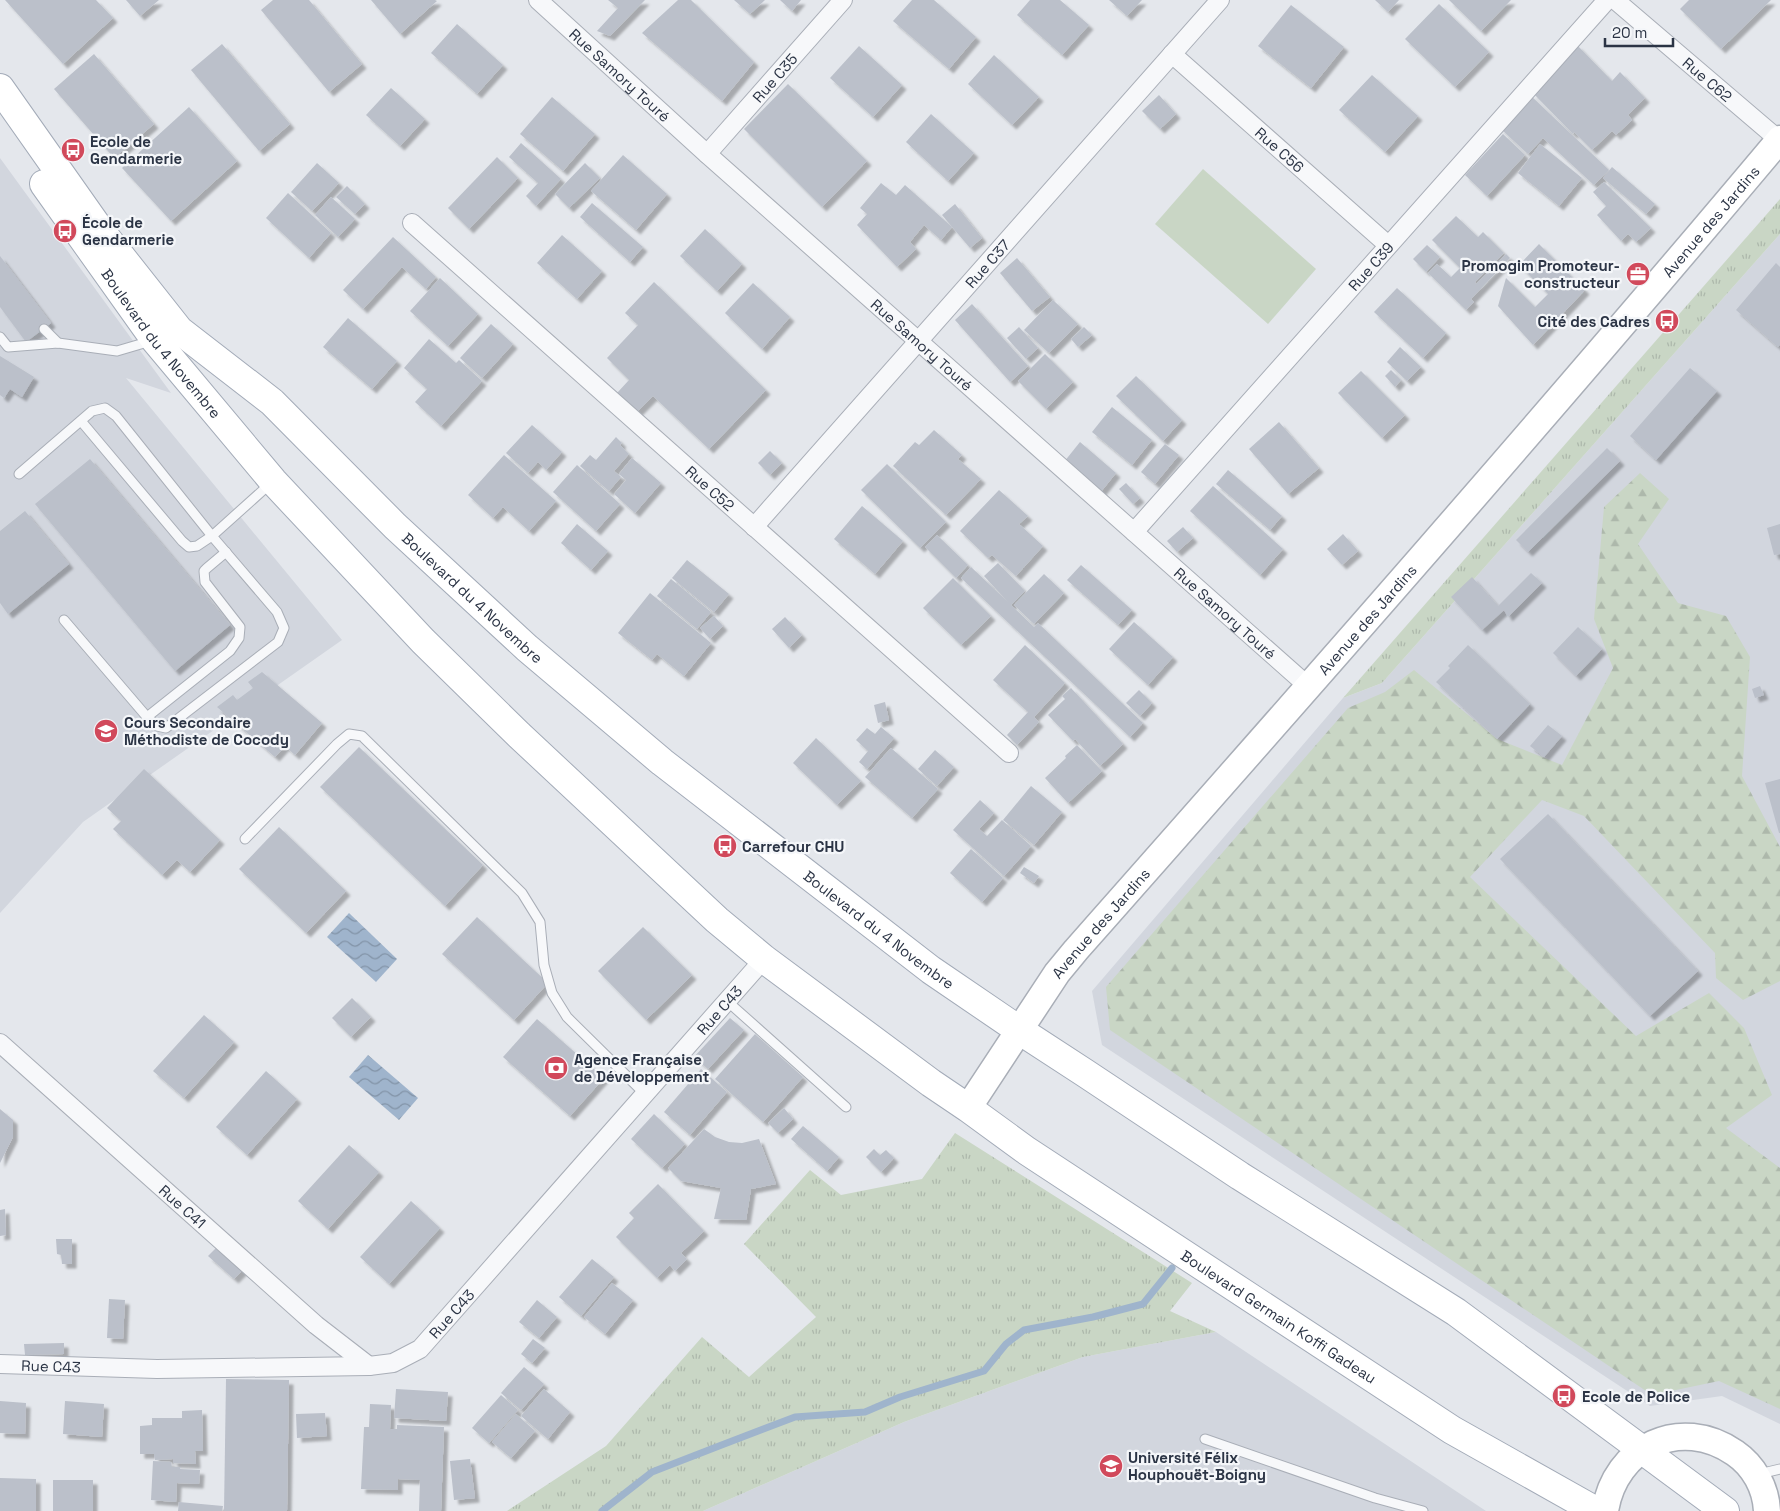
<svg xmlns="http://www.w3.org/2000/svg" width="1780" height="1511" font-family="'Space Grotesk',sans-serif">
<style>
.built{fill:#d2d6de}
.grass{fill:url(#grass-tufts)}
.forest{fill:url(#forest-firs)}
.pitch{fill:#c9d6c5}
.water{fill:url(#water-waves)}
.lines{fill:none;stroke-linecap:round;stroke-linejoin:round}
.stream{stroke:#9fb4cc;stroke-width:7}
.building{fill:#bbc0ca;filter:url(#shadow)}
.lane-casing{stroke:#a9aeb7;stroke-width:11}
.street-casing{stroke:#a9aeb7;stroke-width:20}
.secondary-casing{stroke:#a9aeb7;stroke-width:29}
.primary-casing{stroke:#a3abb8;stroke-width:30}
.lane{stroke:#f7f8fa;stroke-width:9}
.street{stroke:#f7f8fa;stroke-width:18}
.secondary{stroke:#fff;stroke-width:26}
.primary{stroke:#fff;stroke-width:28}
.labels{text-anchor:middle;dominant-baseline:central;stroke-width:4.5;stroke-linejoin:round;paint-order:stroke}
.street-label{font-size:15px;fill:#2b3445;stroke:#f4f6f9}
.poi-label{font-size:15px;font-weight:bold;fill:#2b3445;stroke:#f4f6f9;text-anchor:start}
</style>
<defs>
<pattern id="grass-tufts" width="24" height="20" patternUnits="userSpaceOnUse" patternTransform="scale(1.25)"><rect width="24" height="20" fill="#c9d6c5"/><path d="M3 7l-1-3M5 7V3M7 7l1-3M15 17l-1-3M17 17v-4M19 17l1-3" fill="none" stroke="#adb8ab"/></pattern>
<pattern id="forest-firs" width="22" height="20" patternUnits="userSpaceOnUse" patternTransform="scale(1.25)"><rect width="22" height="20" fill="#c9d6c5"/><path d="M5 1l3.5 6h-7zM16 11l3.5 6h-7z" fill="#adb8ab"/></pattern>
<pattern id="water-waves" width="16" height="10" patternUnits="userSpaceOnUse" patternTransform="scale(1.25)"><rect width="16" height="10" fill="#9fb4cc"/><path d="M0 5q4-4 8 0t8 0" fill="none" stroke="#8293a7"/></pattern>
<filter id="shadow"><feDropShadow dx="4.5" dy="4.5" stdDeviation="1" flood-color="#0004"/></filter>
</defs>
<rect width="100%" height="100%" fill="#e4e7ec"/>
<g class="built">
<polygon points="0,158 171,393 126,378 342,640 83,822 0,913"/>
<polygon points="1780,234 1780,1424 1722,1396 1650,1406 1102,1045 1092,991 1343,698 1382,683"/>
<polygon points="1216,1332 1486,1511 703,1511 904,1422 1083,1357"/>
</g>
<g class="grass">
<polygon points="1780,199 1780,234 1382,683 1343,698"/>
<polygon points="955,1133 1192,1283 1170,1311 1216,1332 1083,1357 904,1422 703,1511 507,1511 606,1446 702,1337 749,1377 816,1317 744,1244 810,1170 841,1195 922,1179"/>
</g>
<polygon class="forest" points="1640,473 1669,499 1638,544 1678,603 1726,616 1750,657 1742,776 1780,847 1780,981 1743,1000 1716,978 1715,953 1584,816 1542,800 1470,877 1636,1036 1709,993 1744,1028 1772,1095 1726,1128 1780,1168 1780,1409 1719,1381 1652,1395 1110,1030 1106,987 1348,708 1385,692 1414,670 1497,739 1562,765 1613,668 1594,619 1604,507"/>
<polygon class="pitch" points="1203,169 1316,269 1268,324 1155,224"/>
<g class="water">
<polygon points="349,913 397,959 376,982 327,937"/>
<polygon points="368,1055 418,1098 399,1120 349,1077"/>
</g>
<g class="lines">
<polyline class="stream" points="602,1511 652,1472 719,1446 795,1417 865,1412 900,1397 984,1371 1006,1344 1024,1330 1093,1317 1143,1304 1172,1268"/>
</g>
<g class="building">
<polygon points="5,0 96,0 113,18 63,64"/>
<polygon points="126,0 159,0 140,16"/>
<polygon points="273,0 309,0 362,64 329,92 261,10"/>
<polygon points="371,0 435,0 437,1 400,34"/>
<polygon points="608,0 645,0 610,36 597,31 618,8"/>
<polygon points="678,0 691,0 754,62 722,101 642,33"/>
<polygon points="734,0 765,0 750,14"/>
<polygon points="780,0 801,0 792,11"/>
<polygon points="912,0 934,0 976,37 949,69 893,21"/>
<polygon points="1030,0 1060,0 1089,25 1062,55 1017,15"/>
<polygon points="1109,0 1142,0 1127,16"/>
<polygon points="1375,0 1399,0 1388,12"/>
<polygon points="1449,0 1511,0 1481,31"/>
<polygon points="1689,0 1771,0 1721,49 1680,9"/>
<polygon points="1439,4 1489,52 1455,87 1405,39"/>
<polygon points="1291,5 1344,47 1311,88 1258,46"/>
<polygon points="457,24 503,65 477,94 431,53"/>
<polygon points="222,44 290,124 259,151 191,70"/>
<polygon points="1577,45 1612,81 1620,72 1645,98 1628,115 1632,120 1616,135 1612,131 1592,150 1574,132 1573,134 1533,93"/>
<polygon points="859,46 902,85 873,117 830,78"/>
<polygon points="94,54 154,124 114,158 54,89"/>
<polygon points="994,55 1039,97 1012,125 968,84"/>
<polygon points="1372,75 1418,116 1385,152 1339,110"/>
<polygon points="788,84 867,161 822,207 744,129"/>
<polygon points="391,88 425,119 400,146 366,115"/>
<polygon points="1159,95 1176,114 1160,129 1142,111"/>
<polygon points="1530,95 1609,170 1594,185 1543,138 1528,154 1500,128"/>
<polygon points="552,97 595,134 563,171 520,134"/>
<polygon points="189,107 237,161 171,221 122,168"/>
<polygon points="931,114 974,153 948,181 906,142"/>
<polygon points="1503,134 1525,155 1487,196 1465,175"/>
<polygon points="521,143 561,179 536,206 526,196 538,183 509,157"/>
<polygon points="1540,144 1582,178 1559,206 1518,173"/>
<polygon points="623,155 667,194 636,230 591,191"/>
<polygon points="497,157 518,178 469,229 448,208"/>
<polygon points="317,163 339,183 312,211 291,192"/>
<polygon points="585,163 600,178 569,208 555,194"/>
<polygon points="1612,167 1655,204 1646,214 1603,178"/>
<polygon points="1604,182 1651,228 1636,242 1628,234 1621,241 1597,215 1606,206 1593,192"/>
<polygon points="881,183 896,195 905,185 952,227 941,240 924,225 910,242 916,249 897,267 857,225 867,214 860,208"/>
<polygon points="347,186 365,204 355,214 336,197"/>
<polygon points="288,193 331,233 309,258 266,218"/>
<polygon points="331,197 355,219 338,237 315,215"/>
<polygon points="592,203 643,247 630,262 580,217"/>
<polygon points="955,204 982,238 970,248 942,215"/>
<polygon points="1456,216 1478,237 1483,232 1504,253 1475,282 1476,284 1506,254 1510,258 1471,299 1474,302 1466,310 1428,273 1437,264 1451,277 1460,268 1432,240"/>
<polygon points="705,229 742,264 717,291 680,256"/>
<polygon points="562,235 602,271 577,299 537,263"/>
<polygon points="393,237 436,277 426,289 402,267 363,309 343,290"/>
<polygon points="1539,244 1585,290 1533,345 1498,306 1506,278 1535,307 1548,294 1519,265"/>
<polygon points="1427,245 1440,257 1426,272 1413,259"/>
<polygon points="0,256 51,323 26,342 0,307"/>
<polygon points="1017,258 1050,297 1032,311 1000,273"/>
<polygon points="1776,263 1780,267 1780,345 1778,347 1736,310"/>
<polygon points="440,278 478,314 448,346 410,311"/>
<polygon points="654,282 766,390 709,449 653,396 637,412 617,393 629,380 607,358 638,325 625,313"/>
<polygon points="753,283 790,317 762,349 725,313"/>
<polygon points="1397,288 1446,333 1423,358 1374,312"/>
<polygon points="1053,300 1078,324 1049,353 1024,330"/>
<polygon points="972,304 1028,366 1010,382 955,320"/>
<polygon points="348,318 397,361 372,389 323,347"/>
<polygon points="491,324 513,344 482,378 460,358"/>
<polygon points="1019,327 1038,348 1026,359 1007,338"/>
<polygon points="1084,327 1092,335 1078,347 1071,339"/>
<polygon points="429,339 456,363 459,360 482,381 441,426 415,402 427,389 404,368"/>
<polygon points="1400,347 1421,367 1407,381 1387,362"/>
<polygon points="1045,354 1073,382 1046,409 1018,381"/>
<polygon points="0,356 34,377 22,397 10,389 4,398 0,395"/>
<polygon points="1690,368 1717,391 1656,460 1630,436"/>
<polygon points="1391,370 1401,380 1395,387 1385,376"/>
<polygon points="1361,371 1405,415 1382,438 1338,393"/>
<polygon points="1136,376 1182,420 1163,441 1116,396"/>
<polygon points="1112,407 1152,440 1132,465 1092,432"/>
<polygon points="1279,422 1319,468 1288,494 1249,449"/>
<polygon points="532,425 562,452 546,470 538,462 528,473 506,453"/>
<polygon points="934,430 962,455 958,459 981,479 946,515 893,466 915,442 919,445"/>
<polygon points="616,437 622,443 620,445 629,454 614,471 621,477 609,491 580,466 590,455 596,460"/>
<polygon points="1080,442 1116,473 1100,493 1064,462"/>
<polygon points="1165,444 1179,455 1155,484 1141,472"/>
<polygon points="1607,448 1620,461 1528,552 1516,540"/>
<polygon points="770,451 782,463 770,475 758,463"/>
<polygon points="504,455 556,501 529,531 503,507 493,518 468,495"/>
<polygon points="632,458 661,483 635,513 614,494 626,480 619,474"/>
<polygon points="90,459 230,625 175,671 35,504"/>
<polygon points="887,464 946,522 920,548 861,490"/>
<polygon points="577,465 620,504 596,531 553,492"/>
<polygon points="1228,470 1282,516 1270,530 1216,484"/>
<polygon points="1126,483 1140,498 1133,504 1119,489"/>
<polygon points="1213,486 1283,549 1260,575 1190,511"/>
<polygon points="999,490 1028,516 1019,524 1043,546 1016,576 992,555 988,558 960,531"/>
<polygon points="862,506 903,541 875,574 834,539"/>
<polygon points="25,511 69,564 8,614 0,603 0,531"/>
<polygon points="577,524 608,551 591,570 561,543"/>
<polygon points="1780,524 1780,554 1774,555 1767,528"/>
<polygon points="1183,527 1193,538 1177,552 1167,541"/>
<polygon points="1343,534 1358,551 1342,565 1327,549"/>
<polygon points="937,535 968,565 956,578 925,547"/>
<polygon points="687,560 729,594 714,612 672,578"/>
<polygon points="998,563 1025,591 1011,605 1034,627 1038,623 1143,723 1130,737 961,578 971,567 1008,602 984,576"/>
<polygon points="1081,565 1132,610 1118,625 1067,580"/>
<polygon points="1531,573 1542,583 1508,617 1504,610 1482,630 1451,597 1472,577 1498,606"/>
<polygon points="1044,574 1064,593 1034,624 1014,605"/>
<polygon points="953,578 991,616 961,645 923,608"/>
<polygon points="671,579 711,612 697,629 657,596"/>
<polygon points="650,593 711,643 684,676 657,654 652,660 618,633"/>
<polygon points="714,616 723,626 710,639 700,628"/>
<polygon points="785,617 802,635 789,648 772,629"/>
<polygon points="1134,622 1173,657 1148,685 1109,649"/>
<polygon points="1578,627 1602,649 1576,676 1553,653"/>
<polygon points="1025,645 1065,683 1034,717 1039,722 1017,745 1007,735 1028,712 993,680"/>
<polygon points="1468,645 1530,704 1497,739 1436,682 1450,668 1448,666"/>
<polygon points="262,672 322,723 295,755 285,746 275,757 217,707 233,695 237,700 253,688 248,682"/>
<polygon points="1760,686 1764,695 1755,698 1752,689"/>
<polygon points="1071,688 1123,744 1100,766 1075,739 1073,741 1048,715 1065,699 1062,696"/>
<polygon points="1139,690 1152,703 1140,716 1126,703"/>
<polygon points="885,702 889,720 878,723 874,705"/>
<polygon points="1548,725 1562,736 1544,757 1530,746"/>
<polygon points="881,727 894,738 867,769 859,762 868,751 856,740 867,728 875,734"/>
<polygon points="816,738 861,781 837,805 793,763"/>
<polygon points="1077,745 1102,771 1068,803 1045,778 1066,758 1065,756"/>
<polygon points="359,747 483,865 445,906 320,787"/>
<polygon points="891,748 938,789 912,818 865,777"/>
<polygon points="935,750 954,767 937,786 918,769"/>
<polygon points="144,769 220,840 190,872 177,860 162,875 113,829 121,821 107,808"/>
<polygon points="1780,779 1780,833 1779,833 1765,783"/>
<polygon points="1031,786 1062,812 1034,845 1003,820"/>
<polygon points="980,800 994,813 979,829 987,836 1002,820 1031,846 1004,876 953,830"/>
<polygon points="1548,814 1698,971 1650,1016 1500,859"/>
<polygon points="279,827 346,891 306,933 239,869"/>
<polygon points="971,849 1003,878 982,902 950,873"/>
<polygon points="1024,867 1039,876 1034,883 1020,873"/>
<polygon points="477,917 548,983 514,1020 442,954"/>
<polygon points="643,927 692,975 646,1020 598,971"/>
<polygon points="352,998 371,1017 351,1037 332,1018"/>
<polygon points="204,1015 234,1042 184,1098 153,1071"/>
<polygon points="730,1018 744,1030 708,1069 694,1057"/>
<polygon points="537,1019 604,1078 570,1116 503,1057"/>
<polygon points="755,1034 803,1077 763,1122 715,1079"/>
<polygon points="701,1069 727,1092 690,1135 664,1112"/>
<polygon points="266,1071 297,1099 247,1155 216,1127"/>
<polygon points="784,1108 793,1119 778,1133 768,1123"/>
<polygon points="0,1109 13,1120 13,1137 0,1163"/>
<polygon points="654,1114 685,1144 662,1168 631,1139"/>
<polygon points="803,1126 839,1157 827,1171 791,1139"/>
<polygon points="704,1129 715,1137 729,1142 742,1143 759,1139 776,1184 751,1189 746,1220 714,1219 721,1188 681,1181 668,1168"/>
<polygon points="349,1145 379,1172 328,1229 298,1201"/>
<polygon points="874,1149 880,1155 886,1150 894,1158 881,1172 866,1157"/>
<polygon points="658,1184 704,1231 681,1253 687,1259 675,1271 670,1265 657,1278 616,1237 634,1218 629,1213"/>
<polygon points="411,1201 440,1228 389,1284 360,1257"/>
<polygon points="5,1209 6,1235 0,1236 0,1210"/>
<polygon points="56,1239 72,1239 72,1264 62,1264 61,1255 57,1254"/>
<polygon points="217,1247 243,1270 234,1279 208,1256"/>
<polygon points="592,1259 614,1277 581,1316 559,1297"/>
<polygon points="612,1283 633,1300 605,1334 584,1317"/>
<polygon points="109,1299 125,1300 123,1339 107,1338"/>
<polygon points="537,1300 557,1317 539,1338 519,1322"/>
<polygon points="533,1339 545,1348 532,1363 521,1354"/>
<polygon points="64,1343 64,1354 25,1355 24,1344"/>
<polygon points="524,1367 544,1384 521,1410 501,1393"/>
<polygon points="226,1379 289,1380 287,1511 224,1511"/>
<polygon points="396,1389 448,1392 446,1421 394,1418"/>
<polygon points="544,1389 570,1412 548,1439 521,1416"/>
<polygon points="501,1395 518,1410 489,1443 472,1428"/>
<polygon points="0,1401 26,1403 25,1434 0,1433"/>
<polygon points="65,1401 104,1404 102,1437 63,1434"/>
<polygon points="370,1404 391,1405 390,1429 397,1429 397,1425 444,1427 441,1511 419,1511 420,1480 398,1479 398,1490 361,1489 364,1427 369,1427"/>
<polygon points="202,1410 203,1451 195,1451 196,1464 173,1463 173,1459 155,1460 154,1454 140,1454 140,1426 152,1425 152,1418 182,1418 182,1411"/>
<polygon points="325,1413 327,1436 297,1438 296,1414"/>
<polygon points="516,1414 535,1431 511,1458 492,1442"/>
<polygon points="470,1459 475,1498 454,1500 450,1461"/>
<polygon points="153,1461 171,1462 172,1467 181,1467 180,1469 200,1470 199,1484 177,1483 176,1502 151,1500"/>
<polygon points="0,1478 36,1479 36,1511 0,1511"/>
<rect x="53" y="1480" width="40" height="31"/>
<polygon points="179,1502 223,1506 222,1511 178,1511"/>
</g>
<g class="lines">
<g class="lane-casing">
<g id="lane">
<polyline points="44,329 58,343"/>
<polyline points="0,337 8,347 58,343 117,351 151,341"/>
<polyline points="19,474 92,411 105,408 116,416 212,536 271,483"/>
<polyline points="64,620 147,717 157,726 166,728 278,642 284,628 277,612 212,536 197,546 189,547 182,541 81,421"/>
<polyline points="147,717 230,651 239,638 240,627 205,582 204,571 207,568 226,552"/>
<polyline points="245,839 337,744 349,734 362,736 522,893 540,922 544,965 552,993 567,1017 645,1094"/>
<polyline points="727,1001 846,1107"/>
<polyline points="1205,1439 1375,1498 1423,1511"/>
<polyline points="1759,1474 1780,1469"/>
</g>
</g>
<g class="street-casing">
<g id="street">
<path id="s1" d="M538,0L707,154L1309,687"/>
<path id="s2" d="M1615,0L1779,140"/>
<path id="s3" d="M1172,54L1388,245"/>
<path id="s4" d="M707,154L843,0"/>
<path id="s5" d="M412,223L1009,753"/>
<path id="s6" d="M754,527L1220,0"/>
<path id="s7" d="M1134,532L1607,0"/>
<path id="s8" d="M0,1043L316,1325L369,1366"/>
<path id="s9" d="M0,1364L157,1369L369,1366L393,1363L420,1349L764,959"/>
</g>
</g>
<g class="secondary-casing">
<g id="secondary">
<path id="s10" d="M968,1108L1057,973L1076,950C1313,682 1550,413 1780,139"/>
<path d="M1605,1511C1615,1447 1680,1415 1735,1453C1754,1466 1766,1488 1767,1511"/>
</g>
</g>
<g class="primary-casing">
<g id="primary">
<path id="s11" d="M0,88L100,230L179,330L272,402L395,526L527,648L662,762L931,970L1019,1030L1085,1073L1240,1176L1456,1312L1725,1511"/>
<path id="s12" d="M44,184L155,340L273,481L423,641L519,735L717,920L764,959L931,1083L968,1108L1027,1151L1452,1430L1596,1511"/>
</g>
</g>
<use href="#lane" class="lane"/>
<use href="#street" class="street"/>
<use href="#secondary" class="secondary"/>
<use href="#primary" class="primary"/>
</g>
<defs>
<g id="bus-disc" transform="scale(1.25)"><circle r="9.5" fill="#d1495b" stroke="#f4f6f9"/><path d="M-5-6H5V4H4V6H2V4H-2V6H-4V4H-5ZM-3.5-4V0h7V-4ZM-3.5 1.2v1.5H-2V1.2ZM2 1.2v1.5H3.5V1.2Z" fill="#fff"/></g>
<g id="office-disc" transform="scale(1.25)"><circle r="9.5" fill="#d1495b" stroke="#f4f6f9"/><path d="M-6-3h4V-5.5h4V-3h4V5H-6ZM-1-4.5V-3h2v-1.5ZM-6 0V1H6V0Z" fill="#fff"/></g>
<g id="school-disc" transform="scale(1.25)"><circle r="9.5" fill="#d1495b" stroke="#f4f6f9"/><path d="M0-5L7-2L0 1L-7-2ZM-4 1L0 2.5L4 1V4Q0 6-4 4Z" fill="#fff"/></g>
<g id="bank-disc" transform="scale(1.25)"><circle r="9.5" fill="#d1495b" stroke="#f4f6f9"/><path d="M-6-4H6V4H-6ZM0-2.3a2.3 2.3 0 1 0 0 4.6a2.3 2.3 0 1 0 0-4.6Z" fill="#fff"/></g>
<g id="university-disc" transform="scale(1.25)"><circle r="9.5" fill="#d1495b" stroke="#f4f6f9"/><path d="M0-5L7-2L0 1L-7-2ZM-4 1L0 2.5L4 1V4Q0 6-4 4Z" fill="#fff"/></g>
</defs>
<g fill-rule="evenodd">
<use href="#bus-disc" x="73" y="150"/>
<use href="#bus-disc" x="65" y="231"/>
<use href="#office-disc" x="1638" y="274"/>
<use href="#bus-disc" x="1667" y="321"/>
<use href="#school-disc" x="106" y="731"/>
<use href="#bus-disc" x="725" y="846"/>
<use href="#bank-disc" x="556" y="1068"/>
<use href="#bus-disc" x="1564" y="1396"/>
<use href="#university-disc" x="1111" y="1466"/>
</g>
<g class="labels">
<g class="street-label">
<text stroke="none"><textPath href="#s1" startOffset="111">Rue Samory Touré</textPath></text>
<text stroke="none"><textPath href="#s4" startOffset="102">Rue C35</textPath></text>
<text stroke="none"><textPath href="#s2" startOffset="122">Rue C62</textPath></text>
<text stroke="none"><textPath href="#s3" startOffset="144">Rue C56</textPath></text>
<text stroke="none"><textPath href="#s10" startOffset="1158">Avenue des Jardins</textPath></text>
<text stroke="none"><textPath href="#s6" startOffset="352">Rue C37</textPath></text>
<text stroke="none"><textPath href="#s7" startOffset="356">Rue C39</textPath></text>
<text stroke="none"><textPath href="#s12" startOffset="198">Boulevard du 4 Novembre</textPath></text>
<text stroke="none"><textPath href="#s1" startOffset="516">Rue Samory Touré</textPath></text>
<text stroke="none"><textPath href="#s5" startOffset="399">Rue C52</textPath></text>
<text stroke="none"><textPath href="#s11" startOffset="699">Boulevard du 4 Novembre</textPath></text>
<text stroke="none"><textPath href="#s1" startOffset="921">Rue Samory Touré</textPath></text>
<text stroke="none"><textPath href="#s10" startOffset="632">Avenue des Jardins</textPath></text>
<text stroke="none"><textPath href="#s10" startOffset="228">Avenue des Jardins</textPath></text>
<text stroke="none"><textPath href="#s11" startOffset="1224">Boulevard du 4 Novembre</textPath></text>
<text stroke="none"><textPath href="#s9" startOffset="876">Rue C43</textPath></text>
<text stroke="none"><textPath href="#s8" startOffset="245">Rue C41</textPath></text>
<text stroke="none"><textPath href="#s9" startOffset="471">Rue C43</textPath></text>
<text stroke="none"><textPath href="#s12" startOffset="1688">Boulevard Germain Koffi Gadeau</textPath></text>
<text stroke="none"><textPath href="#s9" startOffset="51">Rue C43</textPath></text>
</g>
<g class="poi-label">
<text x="90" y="141">Ecole de<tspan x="90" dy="17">Gendarmerie</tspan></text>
<text x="82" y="222">École de<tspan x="82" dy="17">Gendarmerie</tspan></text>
<text x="1620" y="265" text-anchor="end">Promogim Promoteur-<tspan x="1620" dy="17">constructeur</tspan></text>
<text x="1650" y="321" text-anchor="end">Cité des Cadres</text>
<text x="124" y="722">Cours Secondaire<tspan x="124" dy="17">Méthodiste de Cocody</tspan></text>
<text x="742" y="846">Carrefour CHU</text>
<text x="574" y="1059">Agence Française<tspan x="574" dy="17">de Développement</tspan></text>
<text x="1582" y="1396">Ecole de Police</text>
<text x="1128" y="1457">Université Félix<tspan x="1128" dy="17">Houphouët-Boigny</tspan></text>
</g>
</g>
<path d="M1605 38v8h68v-8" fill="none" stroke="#2b3445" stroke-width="2.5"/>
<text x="1612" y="38" font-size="15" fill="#2b3445" stroke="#f4f6f9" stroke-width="4" paint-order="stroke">20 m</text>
</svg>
